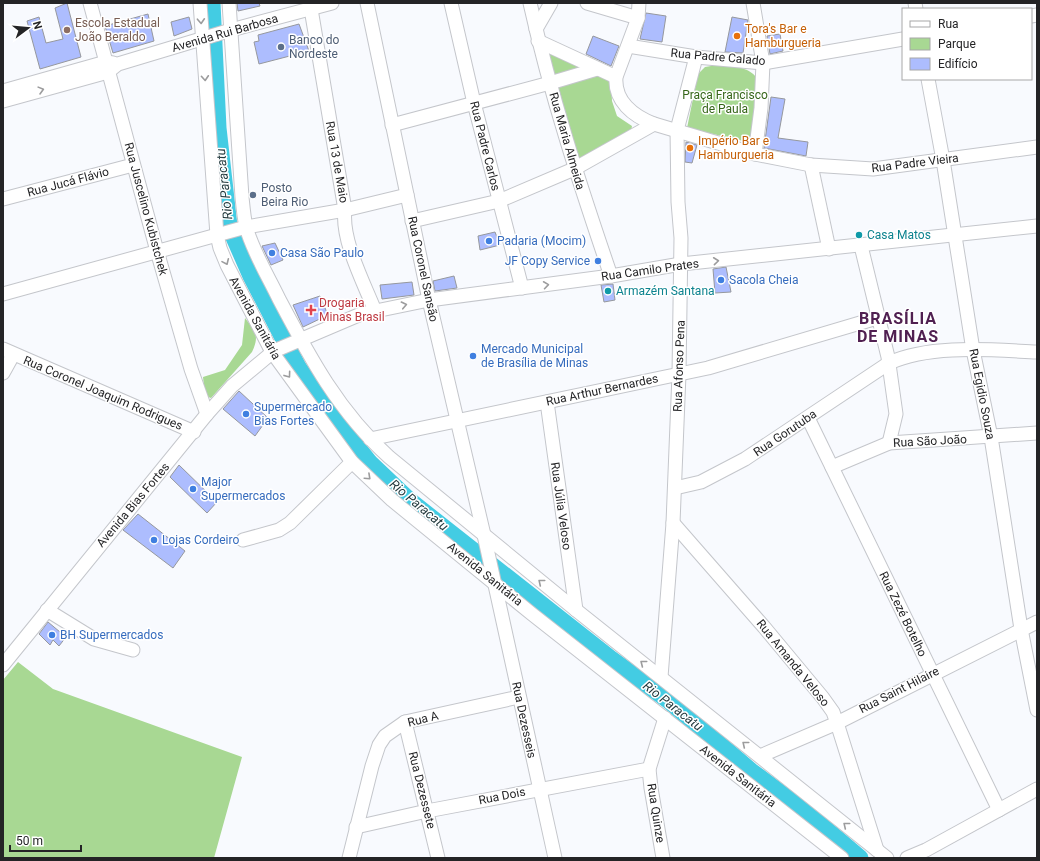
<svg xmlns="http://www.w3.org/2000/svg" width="1040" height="861" font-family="Roboto,sans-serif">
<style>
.green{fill:#a8d893}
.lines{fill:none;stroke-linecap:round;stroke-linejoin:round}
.river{stroke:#43cce3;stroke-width:17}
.building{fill:#adbdfe;stroke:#96989d}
.minor-casing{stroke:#c4c6cb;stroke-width:15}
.minor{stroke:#fff;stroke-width:13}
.oneway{stroke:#9c9c9d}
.education-dot{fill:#8d6e63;stroke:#fff;stroke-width:1.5}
.food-dot{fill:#e8710a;stroke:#fff;stroke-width:1.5}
.service-dot{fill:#5c6f8a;stroke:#fff;stroke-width:1.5}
.culture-dot{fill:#0f9aa8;stroke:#fff;stroke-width:1.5}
.shop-dot{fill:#3f7fe0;stroke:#fff;stroke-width:1.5}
.health-dot{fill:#e0444e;stroke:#fff;stroke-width:1.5}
.labels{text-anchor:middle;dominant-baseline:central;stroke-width:3;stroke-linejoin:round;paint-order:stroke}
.education-label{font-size:12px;fill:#785e54;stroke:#fff;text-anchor:start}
.food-label{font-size:12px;fill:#c56008;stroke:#fff;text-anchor:start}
.street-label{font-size:12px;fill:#242426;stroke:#fff}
.service-label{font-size:12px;fill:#4e5e75;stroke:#fff;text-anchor:start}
.park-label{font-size:12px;fill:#366619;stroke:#fff}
.culture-label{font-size:12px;fill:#0d838f;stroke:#fff;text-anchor:start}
.shop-label{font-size:12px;fill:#366cbe;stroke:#fff;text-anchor:start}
.health-label{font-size:12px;fill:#be3a42;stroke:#fff;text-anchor:start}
.water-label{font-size:13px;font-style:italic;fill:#233a3e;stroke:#fff}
.district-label{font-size:16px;font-weight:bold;letter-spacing:1px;fill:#502051;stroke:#fff}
</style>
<rect width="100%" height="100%" fill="#f8fafe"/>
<g class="green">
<polygon points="544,47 588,68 553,79"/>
<path d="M717,65C731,66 748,66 757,78L752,143L687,128L698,74L705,67Z"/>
<polygon points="593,73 611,79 612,101 617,116 632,126 631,131 579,160 556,90 557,83"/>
<path d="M245,318C255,331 260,335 252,352L211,398L205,396L203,377L225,370L242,345Z"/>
<polygon points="18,662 53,689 242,757 214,858 3,858 3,680"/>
</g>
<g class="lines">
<polyline class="river" points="212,3 218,128 229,226 251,276 298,367 338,423 370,463 409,500 611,659 668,700 751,771 801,808 860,858"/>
</g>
<g class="building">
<polygon points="67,3 81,57 40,69 27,21 39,17 46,43 63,39 55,8"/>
<polygon points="237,3 259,3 260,6 238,11"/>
<polygon points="646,13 666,16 662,42 640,39"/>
<polygon points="148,14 154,41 113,53 105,26"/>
<polygon points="189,17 192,29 174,36 171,22"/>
<polygon points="732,17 748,20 743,53 725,52"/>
<polygon points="299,24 309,51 259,64 254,42 259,41 258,35"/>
<polygon points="780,34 783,51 770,54 767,36"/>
<polygon points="593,36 619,46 611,66 586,54"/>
<polygon points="771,97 785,99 778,138 808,142 806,156 764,148"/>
<polygon points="686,142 697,145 692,163 685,162"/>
<polygon points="495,232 500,245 480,250 478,236"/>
<polygon points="275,243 283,260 271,265 262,246"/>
<polygon points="726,267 731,292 715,293 713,269"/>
<polygon points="454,276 457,288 435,291 433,281"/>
<polygon points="412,282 414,295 382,299 380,285"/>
<polygon points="613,284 615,300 604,302 601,285"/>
<polygon points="320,296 328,315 303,327 293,305"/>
<polygon points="239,391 268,418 255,436 223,409"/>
<polygon points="179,465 217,502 207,513 170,477"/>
<polygon points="138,514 185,551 173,568 123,530"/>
<polygon points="48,622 66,637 59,646 53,640 50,645 39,634"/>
</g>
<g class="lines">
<g class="minor-casing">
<g id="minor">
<polyline points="90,3 157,251 191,369 207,414"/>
<polyline points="200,3 217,235 220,248 227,265 272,352 352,462 392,500 532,614 842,858"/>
<path d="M229,3L242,197C243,207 244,218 246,227C253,252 268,276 279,299C310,358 339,412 389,457L576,610L887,858"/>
<polyline points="367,3 429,300 484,535 555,858"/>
<polyline points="451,3 474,103 522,288"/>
<path d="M530,3C551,97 580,185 611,276"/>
<polyline points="587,3 638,18"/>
<path d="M639,3L638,18L616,77C614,101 633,116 654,124L755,154L811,165L873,169L1037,147"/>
<polyline points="753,3 763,63 761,108 755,154"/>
<polyline points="915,3 916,9"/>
<path d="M311,9L345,210C341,240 364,283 375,311"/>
<polyline points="1031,16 1037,15"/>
<polyline points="536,29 551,3"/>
<polyline points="538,41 616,77"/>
<polyline points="628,46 696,57 763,63 903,39"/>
<polyline points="928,79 943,160 973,350 991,437 1021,629 1037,710"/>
<polyline points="3,91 106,62 113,63"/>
<polyline points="3,101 108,72 118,64 231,30 332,3"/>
<polyline points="392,125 550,83 597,69"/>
<polyline points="811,165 829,249"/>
<polyline points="3,199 133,165"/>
<polyline points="412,221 499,201 574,169 654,124"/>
<polyline points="861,246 888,357 896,414 889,443"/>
<polyline points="3,294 246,227 345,210 407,195"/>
<polyline points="3,349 194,432"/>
<polyline points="3,373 13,355"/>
<polyline points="547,402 576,610"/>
<polyline points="808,418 999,810"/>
<polyline points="370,439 708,368 877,318"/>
<polyline points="832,467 889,443 1037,433"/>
<path d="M675,488L701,482L745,459L889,363C931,344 991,350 1037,352"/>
<polyline points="673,523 764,627 823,698 833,712 837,723 877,850"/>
<polyline points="243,540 279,530 290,523 352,462"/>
<polyline points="47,610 94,639 133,650"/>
<polyline points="3,665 207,414 232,386 274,351 361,314 429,300 611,276 681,264 1037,226"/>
<polyline points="661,677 673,523 679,374 681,238 678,202 677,130 696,57"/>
<polyline points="405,722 438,858"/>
<polyline points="760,756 837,723 1037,622"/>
<polyline points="356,827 427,811 649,769"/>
<polyline points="349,858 372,766 379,745 385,736 405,722 519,697"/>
<polyline points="663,858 651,788 649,769 665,718"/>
<polyline points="907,858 926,850 1037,789"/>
</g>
</g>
<use href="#minor" class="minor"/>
</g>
<defs><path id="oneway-chevron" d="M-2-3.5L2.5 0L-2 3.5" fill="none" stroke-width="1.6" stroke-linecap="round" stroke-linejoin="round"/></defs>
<g class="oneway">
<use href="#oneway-chevron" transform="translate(201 21) rotate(87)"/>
<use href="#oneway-chevron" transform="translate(205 78) rotate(86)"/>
<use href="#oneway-chevron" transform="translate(41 90) rotate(-15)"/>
<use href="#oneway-chevron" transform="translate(716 261) rotate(-6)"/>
<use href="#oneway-chevron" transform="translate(226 262) rotate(66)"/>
<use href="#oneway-chevron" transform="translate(546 285) rotate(-8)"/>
<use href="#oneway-chevron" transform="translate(404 305) rotate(-12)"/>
<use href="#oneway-chevron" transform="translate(288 375) rotate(54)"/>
<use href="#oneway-chevron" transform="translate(368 477) rotate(43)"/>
<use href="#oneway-chevron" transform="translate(541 582) rotate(-141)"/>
<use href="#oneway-chevron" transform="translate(643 663) rotate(-142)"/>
<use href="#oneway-chevron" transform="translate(745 744) rotate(-141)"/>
<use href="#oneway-chevron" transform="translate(846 825) rotate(-141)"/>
</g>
<circle class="education-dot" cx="67" cy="30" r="4"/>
<g class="food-dot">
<circle cx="737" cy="36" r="4"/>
<circle cx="690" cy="148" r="4"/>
</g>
<g class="service-dot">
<circle cx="281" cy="47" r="4"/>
<circle cx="253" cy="195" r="4"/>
</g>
<g class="culture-dot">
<circle cx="859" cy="235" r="4"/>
<circle cx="608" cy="291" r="4"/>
</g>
<g class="shop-dot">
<circle cx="489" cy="241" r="4"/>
<circle cx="272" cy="253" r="4"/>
<circle cx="598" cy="261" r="4"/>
<circle cx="721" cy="280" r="4"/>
<circle cx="473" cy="356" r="4"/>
<circle cx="246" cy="414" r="4"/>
<circle cx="193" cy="489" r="4"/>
<circle cx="154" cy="540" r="4"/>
<circle cx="52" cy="635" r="4"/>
</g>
<path class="health-dot" d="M309 304h4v4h4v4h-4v4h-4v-4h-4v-4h4z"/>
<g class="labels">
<g class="education-label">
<text x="75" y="23">Escola Estadual<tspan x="75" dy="14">João Beraldo</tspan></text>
</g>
<g class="food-label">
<text x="745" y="29">Tora's Bar e<tspan x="745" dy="14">Hamburgueria</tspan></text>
<text x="698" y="141">Império Bar e<tspan x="698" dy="14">Hamburgueria</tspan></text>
</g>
<g class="street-label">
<text transform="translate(225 33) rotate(-16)">Avenida Rui Barbosa</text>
<text transform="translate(718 57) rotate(5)">Rua Padre Calado</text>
<text transform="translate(567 141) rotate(74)">Rua Maria Almeida</text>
<text transform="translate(485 146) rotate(76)">Rua Padre Carlos</text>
<text transform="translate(337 162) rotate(80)">Rua 13 de Maio</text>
<text transform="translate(915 163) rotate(-7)">Rua Padre Vieira</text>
<text transform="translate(68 182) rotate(-15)">Rua Jucá Flávio</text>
<text transform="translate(146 209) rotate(75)">Rua Juscelino Kubistchek</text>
<text transform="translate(423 269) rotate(78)">Rua Coronel Sansão</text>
<text transform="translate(650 270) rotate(-8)">Rua Camilo Prates</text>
<text transform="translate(255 318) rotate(61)">Avenida Sanitária</text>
<text transform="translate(679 366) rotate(-88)">Rua Afonso Pena</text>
<text transform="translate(602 390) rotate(-12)">Rua Arthur Bernardes</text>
<text transform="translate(103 393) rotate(23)">Rua Coronel Joaquim Rodrigues</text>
<text transform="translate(982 394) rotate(79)">Rua Egidio Souza</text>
<text transform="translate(785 433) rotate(-34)">Rua Gorutuba</text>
<text transform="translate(930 441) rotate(-3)">Rua São João</text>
<text transform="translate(133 505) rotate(-50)">Avenida Bias Fortes</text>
<text transform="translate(561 506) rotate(82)">Rua Júlia Veloso</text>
<text transform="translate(485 574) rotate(39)">Avenida Sanitária</text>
<text transform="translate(903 614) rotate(64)">Rua Zezé Botelho</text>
<text transform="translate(793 663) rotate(51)">Rua Amanda Veloso</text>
<text transform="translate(899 690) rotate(-27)">Rua Saint Hilaire</text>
<text transform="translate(423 719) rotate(-14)">Rua A</text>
<text transform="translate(524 720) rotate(78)">Rua Dezesseis</text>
<text transform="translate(738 776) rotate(38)">Avenida Sanitária</text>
<text transform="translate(422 790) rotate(76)">Rua Dezessete</text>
<text transform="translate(502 796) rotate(-11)">Rua Dois</text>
<text transform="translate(656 813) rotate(81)">Rua Quinze</text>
</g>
<g class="service-label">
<text x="289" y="40">Banco do<tspan x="289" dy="14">Nordeste</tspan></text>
<text x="261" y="188">Posto<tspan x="261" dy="14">Beira Rio</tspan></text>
</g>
<g class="park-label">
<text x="725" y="95">Praça Francisco<tspan x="725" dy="14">de Paula</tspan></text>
</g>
<g class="culture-label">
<text x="867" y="235">Casa Matos</text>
<text x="616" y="291">Armazém Santana</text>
</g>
<g class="shop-label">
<text x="497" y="241">Padaria (Mocim)</text>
<text x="280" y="253">Casa São Paulo</text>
<text x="590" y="261" text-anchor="end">JF Copy Service</text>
<text x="729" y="280">Sacola Cheia</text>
<text x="481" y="349">Mercado Municipal<tspan x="481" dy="14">de Brasília de Minas</tspan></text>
<text x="254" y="407">Supermercado<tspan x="254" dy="14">Bias Fortes</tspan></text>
<text x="201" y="482">Major<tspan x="201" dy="14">Supermercados</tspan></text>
<text x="162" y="540">Lojas Cordeiro</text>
<text x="60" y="635">BH Supermercados</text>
</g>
<g class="health-label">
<text x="319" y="303">Drogaria<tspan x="319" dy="14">Minas Brasil</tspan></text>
</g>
<g class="water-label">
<text transform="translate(224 184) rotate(-96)">Rio Paracatu</text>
<text transform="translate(419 505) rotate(40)">Rio Paracatu</text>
<text transform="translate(673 706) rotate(38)">Rio Paracatu</text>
</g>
<g class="district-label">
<text x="898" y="318">BRASÍLIA<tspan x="898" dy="18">DE MINAS</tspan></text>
</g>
</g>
<rect width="1040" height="861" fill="none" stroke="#242426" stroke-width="8"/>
<rect x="902" y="8" width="130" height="72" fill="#ffffff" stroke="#a7a7a8"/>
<rect x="910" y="21" width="20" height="6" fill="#ffffff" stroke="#a7a7a8"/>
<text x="938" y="28" font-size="12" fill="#242426">Rua</text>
<rect x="910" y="38" width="20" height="12" fill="#a8d893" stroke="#a7a7a8"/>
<text x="938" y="48" font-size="12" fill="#242426">Parque</text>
<rect x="910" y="58" width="20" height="12" fill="#adbdfe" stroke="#a7a7a8"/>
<text x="938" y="68" font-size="12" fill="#242426">Edifício</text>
<g transform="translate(28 28) rotate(74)" stroke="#ffffff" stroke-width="3" paint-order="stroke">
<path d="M0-3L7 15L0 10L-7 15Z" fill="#242426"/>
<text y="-6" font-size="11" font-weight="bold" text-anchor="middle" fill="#242426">N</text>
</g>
<path d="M10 845v6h71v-6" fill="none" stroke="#242426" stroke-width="2"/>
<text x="16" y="845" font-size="12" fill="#242426" stroke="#ffffff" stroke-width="3" paint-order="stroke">50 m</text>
</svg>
